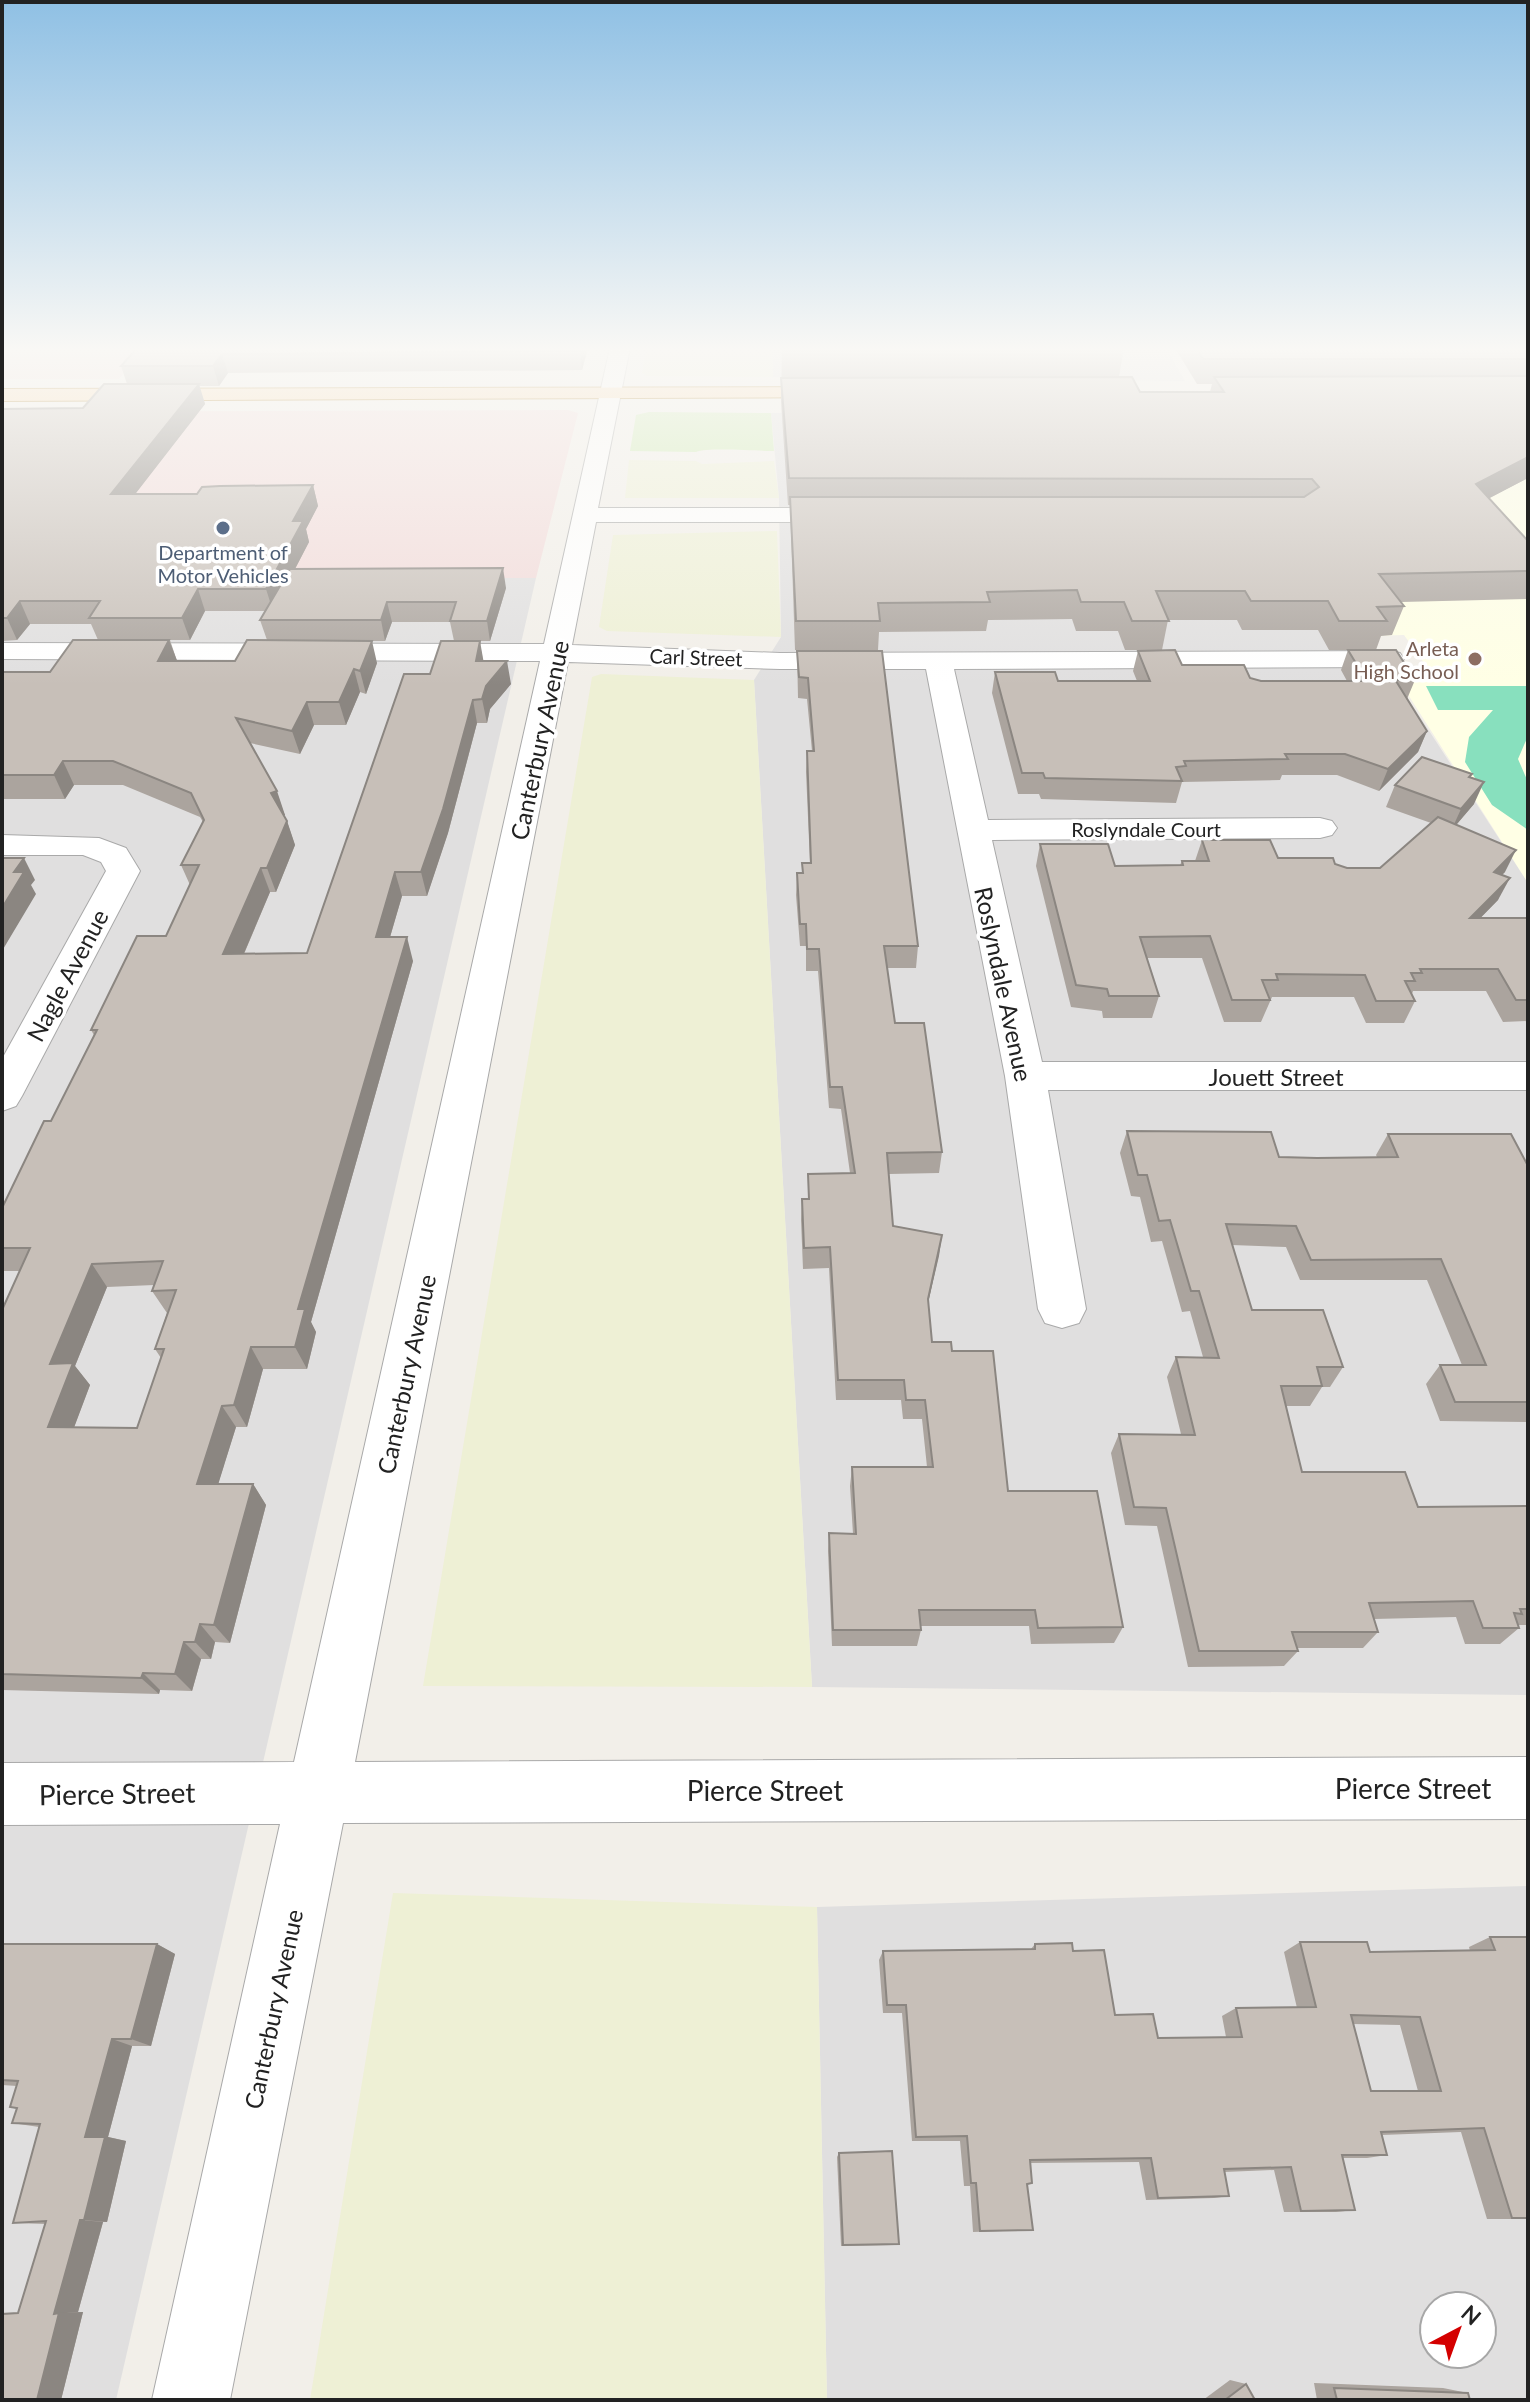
<svg xmlns="http://www.w3.org/2000/svg" width="1530" height="2402" font-family="Lato,sans-serif">
<style>
.residential{fill:#e0dfdf;fill-rule:evenodd}
.commercial{fill:#f2dad9}
.education{fill:#ffffe5}
.farmland{fill:#eef0d5}
.grass{fill:#cdebb0}
.pitch{fill:#88e0be}
.lines{fill:none;stroke-linecap:round;stroke-linejoin:round}
.minor-casing{stroke:#a9a9a9;stroke-width:2}
.major-casing{stroke:#a06b00;stroke-width:2}
.minor{fill:#fff;fill-rule:evenodd}
.major{fill:#fcd6a4;fill-rule:evenodd}
.wall{fill:#aba49e;fill-rule:evenodd}
.shaded-wall{fill:#8b8681}
.building{fill:#c7bfb8;stroke:#8b8681;stroke-width:2;fill-rule:evenodd}
.service-dot{fill:#5c6f8a;stroke:#fff;stroke-width:3}
.education-dot{fill:#8d6e63;stroke:#fff;stroke-width:3}
.labels{text-anchor:middle;dominant-baseline:central;stroke-width:7;stroke-linejoin:round;paint-order:stroke}
.far-service-label{font-size:20px;fill:#4e5e75;stroke:#fff}
.far-education-label{font-size:20px;fill:#785e54;stroke:#fff;text-anchor:end}
.far-street-label{font-size:20px;fill:#222;stroke:#fff}
.street-label{font-size:24px;fill:#222;stroke:#fff}
.near-street-label{font-size:28px;fill:#222;stroke:#fff}
</style>
<rect width="100%" height="100%" fill="#f2efe9"/>
<g class="residential">
<polygon points="772,348 1166,348 1185,381 773,377"/>
<polygon points="1218,406 1528,883 1528,1695 812,1687 754,680 781,637 779,498 771,413"/>
<polygon points="536,578 116,2400 2,2400 2,579"/>
<path d="M1528,1886V2400H827L817,1907ZM1434,2306H1482V2354H1434Z"/>
</g>
<g class="commercial">
<polygon points="2,348 147,348 119,379 2,379"/>
<polygon points="568,410 578,413 536,578 2,579 2,412"/>
</g>
<polygon class="education" points="1528,408 1528,883 1400,682 1437,681 1404,635 1369,636"/>
<g class="farmland">
<polygon points="646,348 772,348 773,377 647,376 642,373"/>
<polygon points="629,460 696,461 702,464 774,461 779,498 625,498"/>
<polygon points="777,531 781,637 607,631 599,627 613,535"/>
<polygon points="601,674 754,680 812,1687 423,1686 592,677"/>
<polygon points="393,1893 817,1907 827,2400 310,2400"/>
</g>
<path class="grass" d="M649,412L771,413L774,451C757,451 708,447 696,452L630,451L636,415Z"/>
<polygon class="pitch" points="1426,686 1528,686 1528,736 1518,759 1528,782 1528,830 1492,805 1465,762 1469,737 1493,710 1438,710"/>
<g class="lines">
<g class="minor-casing">
<g id="minor">
<polygon points="610,348 630,348 598,508 850,508 862,515 850,522 596,522 572,645 780,653 1390,651 1400,653 1404,659 1400,665 1390,667 954,669 988,820 1320,818 1332,821 1337,828 1332,835 1320,838 992,840 1042,1062 1528,1062 1528,1090 1048,1090 1086,1309 1079,1323 1062,1328 1045,1323 1038,1309 1005,1076 926,669 780,669 568,662 355,1762 1528,1757 1528,1819 343,1823 230,2400 152,2400 280,1824 2,1825 2,1763 294,1762 540,661 2,659 2,643 544,644"/>
<polygon points="2,835 99,838 126,848 140,871 22,1096 16,1106 2,1111 2,1059 106,871 101,862 83,855 2,855"/>
</g>
</g>
<g class="major-casing">
<polygon id="major" points="842,387 849,389 852,393 849,397 2,401 2,389"/>
</g>
<use href="#minor" class="minor"/>
<use href="#major" class="major"/>
</g>
<g class="wall">
<path d="M137,348H588L582,370L228,373L219,386H199L205,404L135,494H197L313,485L318,506L306,529L309,542L295,569L506,588L490,641H454L450,622H392L385,641H358L377,663L366,694L360,692L346,725H314L300,754L250,743L285,815H284L287,821L295,845L276,892H270L244,954L307,953L430,674L483,661L511,684L490,709L487,723H477L448,833L427,896H402L390,937L413,961L311,1322L316,1332L307,1369H263L247,1427H236L218,1484H253L266,1505L230,1643L215,1642L211,1659H201L192,1691L160,1690L159,1694L2,1690V1310L20,1271H2V1208L51,1121L94,1035L91,1030L166,936L190,885L181,865L203,822L200,817L123,785H74L65,799H2V672H50L98,640L91,624H30L17,640L2,641V409L83,408L127,384L121,366ZM205,611H266L260,620L267,640L235,661H177L170,640H190ZM154,1285L152,1291L167,1313L155,1349L161,1358L137,1428L74,1427L90,1385L75,1366L107,1287Z"/>
<polygon points="782,348 1124,348 1119,377 1140,392 1210,392 1212,384 1197,384 1175,348 1528,348 1528,478 1489,498 1528,541 1528,599 1401,602 1404,606 1392,635 1381,636 1376,650 1415,680 1407,699 1427,731 1418,752 1379,791 1337,775 1282,775 1280,780 1182,782 1176,803 1041,799 1039,794 1018,794 992,693 995,672 1058,681 1137,681 1133,671 1138,651 1182,665 1261,681 1347,681 1341,670 1348,650 1329,650 1318,630 1242,630 1237,620 1168,620 1162,650 1125,650 1118,631 1076,631 1072,619 988,620 986,631 879,632 878,650 795,650 790,505 788,505 781,402"/>
<polygon points="797,651 918,946 916,968 887,968 895,1023 942,1152 939,1173 889,1174 893,1226 942,1235 928,1303 932,1342 952,1351 1008,1491 1123,1627 1114,1643 1031,1644 1029,1626 921,1626 921,1630 917,1646 832,1646 828,1551 829,1533 853,1534 850,1486 852,1467 927,1467 922,1419 903,1419 901,1400 836,1400 829,1268 803,1269 801,1220 802,1199 808,1199 808,1174 850,1173 841,1109 829,1108 818,971 806,971 806,946 800,946 796,895 797,873 802,873 802,863 810,863 806,772 807,751 812,751 807,699 798,698"/>
<polygon points="1470,778 1474,804 1456,825 1505,872 1502,875 1498,900 1480,918 1528,918 1528,1021 1503,1022 1486,991 1413,991 1412,994 1415,1001 1404,1023 1366,1023 1354,997 1272,997 1261,1022 1224,1022 1202,958 1147,958 1159,996 1152,1018 1103,1018 1102,1011 1071,1007 1036,866 1040,844 1115,866 1180,865 1182,861 1195,861 1202,840 1278,858 1335,864 1347,868 1380,868 1431,823 1386,807 1395,785"/>
<polygon points="1127,1131 1279,1157 1317,1158 1377,1157 1376,1155 1388,1134 1528,1166 1528,1422 1440,1421 1426,1384 1440,1365 1462,1365 1427,1280 1300,1280 1286,1247 1232,1245 1252,1310 1343,1367 1330,1387 1322,1387 1310,1406 1286,1406 1302,1472 1418,1507 1528,1506 1528,1625 1518,1625 1519,1628 1500,1644 1465,1644 1456,1617 1374,1619 1378,1632 1363,1648 1297,1648 1298,1651 1284,1666 1188,1667 1157,1526 1125,1525 1111,1453 1119,1434 1181,1434 1167,1377 1176,1357 1203,1357 1190,1311 1182,1312 1162,1241 1151,1242 1140,1197 1131,1196 1120,1153"/>
<path d="M1490,1937H1528V2219H1487L1461,2132L1382,2135L1387,2155L1367,2158H1343L1355,2210L1336,2212H1284L1274,2170L1224,2172L1229,2196L1214,2198L1146,2200L1139,2162L1030,2163L1032,2183L1027,2185L1033,2230L973,2232L970,2186H964L960,2141H912L902,2013H883L879,1960L883,1951L1031,1949L1035,1944L1073,1951L1115,2015L1158,2038L1226,2037L1222,2016L1236,2008H1297L1284,1952L1300,1942L1370,1952L1470,1951L1469,1947ZM1353,2024L1400,2025L1418,2091H1371Z"/>
<polygon points="2,1944 157,1944 175,1954 151,2046 132,2046 108,2137 126,2141 107,2222 103,2222 78,2312 83,2312 61,2400 2,2400 19,2313 46,2224 13,2223 39,2127 12,2123 17,2109 10,2107 17,2086 2,2085"/>
<polygon points="839,2153 894,2245 841,2246 837,2157"/>
<polygon points="1230,2380 1246,2384 1255,2400 1203,2400"/>
<polygon points="1314,2383 1443,2388 1468,2393 1470,2400 1317,2400"/>
</g>
<g class="shaded-wall">
<polygon points="581,348 588,348 582,370 580,351"/>
<polygon points="222,354 228,373 219,386 213,366"/>
<polygon points="199,384 205,404 119,515 111,494"/>
<polygon points="1528,457 1528,478 1465,511 1476,484"/>
<polygon points="313,485 318,506 306,529 309,542 273,611 266,589 293,521"/>
<polygon points="503,568 506,588 490,641 487,621"/>
<polygon points="198,589 205,611 190,640 182,618"/>
<polygon points="20,601 30,624 17,640 7,618"/>
<polygon points="387,602 392,622 385,641 381,620"/>
<polygon points="169,640 178,663 158,661"/>
<polygon points="372,641 377,663 366,694 360,671"/>
<polygon points="480,641 484,664 476,661"/>
<polygon points="507,661 511,684 490,709 487,723 482,699 486,686"/>
<polygon points="354,669 360,692 346,725 339,702"/>
<polygon points="473,700 477,723 448,833 427,896 421,872"/>
<polygon points="307,702 314,725 300,754 292,731"/>
<polygon points="1427,731 1418,752 1379,791 1388,769"/>
<polygon points="63,761 74,785 65,799 54,775"/>
<polygon points="1484,782 1474,804 1451,831 1461,809"/>
<polygon points="277,791 285,815 279,816 271,793"/>
<polygon points="287,821 295,845 276,892 267,868"/>
<polygon points="1516,850 1505,872 1483,893 1494,872"/>
<polygon points="24,858 35,880 31,885 36,894 2,951 2,908 14,872"/>
<polygon points="261,868 270,892 233,979 223,954"/>
<polygon points="395,872 402,896 383,961 376,937"/>
<polygon points="1510,878 1498,900 1459,940 1470,918"/>
<polygon points="407,937 413,961 311,1322 316,1332 307,1369 295,1347 298,1309"/>
<polygon points="942,1235 939,1256 924,1320 928,1299"/>
<polygon points="92,1264 107,1287 75,1366 90,1385 66,1449 48,1427 50,1364"/>
<polygon points="251,1347 263,1369 247,1427 234,1405"/>
<polygon points="222,1406 236,1427 212,1504 197,1484"/>
<polygon points="253,1484 266,1505 230,1643 214,1625"/>
<polygon points="200,1624 215,1642 211,1659 195,1642"/>
<polygon points="184,1642 201,1659 192,1691 175,1674"/>
<polygon points="143,1673 160,1690 159,1694 141,1678"/>
<polygon points="157,1944 175,1954 151,2046 131,2039"/>
<polygon points="112,2039 132,2046 108,2137 126,2141 107,2222 84,2220 85,2137"/>
<polygon points="80,2220 103,2222 78,2312 54,2314"/>
<polygon points="83,2312 61,2400 37,2400 59,2313"/>
</g>
<g class="building">
<polygon points="137,348 581,348 580,351 222,354 213,366 121,366"/>
<polygon points="1196,348 1528,348 1528,359 1203,359"/>
<polygon points="1528,376 1528,457 1476,484 1528,541 1528,571 1379,574 1404,606 1377,607 1387,621 1339,621 1328,601 1251,601 1245,591 1156,591 1169,621 1132,621 1124,602 1081,602 1077,590 987,592 990,602 878,603 880,621 796,621 790,497 1304,497 1319,487 1312,479 789,478 781,378 1132,377 1140,392 1224,392 1214,377"/>
<polygon points="104,384 199,384 111,494 197,494 202,487 220,486 313,485 293,521 303,521 266,589 198,589 182,618 89,618 100,601 20,601 7,618 2,618 2,409 83,408"/>
<polygon points="503,568 487,621 450,621 456,602 387,602 381,620 260,620 290,569"/>
<path d="M73,640H169L158,661H235L247,640L372,641L360,671L354,669L339,702H307L292,731L236,718L277,791L271,793L287,821L267,868H261L223,954L307,953L404,674H430L441,641H480L476,661H507L486,686L482,699L473,700L443,809L421,872H395L376,937H407L298,1309H305L295,1347H251L234,1405L222,1406L197,1484H253L214,1625L200,1624L195,1642H184L175,1674L143,1673L141,1678L2,1674V1310L30,1248H2V1208L44,1121H51L97,1030H91L137,936H166L199,865H181L204,820L191,793L113,761H63L54,775H2V672H50ZM163,1261L152,1291L176,1290L155,1349H164L137,1428L48,1427L73,1363L50,1364L92,1264Z"/>
<polygon points="1175,650 1182,665 1244,665 1250,678 1261,681 1396,681 1427,731 1388,769 1345,754 1285,754 1288,759 1184,761 1186,766 1176,767 1182,781 1045,778 1043,773 1022,773 995,672 1055,672 1058,681 1150,681 1138,651"/>
<polygon points="1348,650 1396,650 1415,680 1366,680"/>
<polygon points="797,651 882,651 918,946 884,946 895,1023 924,1023 942,1152 887,1153 893,1226 942,1235 928,1299 932,1342 951,1342 952,1351 993,1351 1008,1491 1097,1491 1123,1627 1038,1628 1035,1610 919,1610 921,1630 833,1630 829,1533 856,1534 852,1467 933,1467 925,1400 906,1400 904,1380 838,1380 830,1247 804,1248 802,1199 809,1199 808,1174 855,1173 842,1087 830,1087 819,949 807,949 806,924 800,924 797,873 803,873 802,863 811,863 807,751 814,751 808,678 799,677"/>
<polygon points="1422,757 1472,774 1469,777 1484,782 1461,809 1395,785"/>
<polygon points="1438,817 1516,850 1494,872 1510,878 1470,918 1528,918 1528,1000 1516,1000 1498,969 1420,969 1422,973 1411,973 1415,981 1405,981 1415,1001 1376,1001 1365,975 1276,974 1278,980 1262,980 1270,1000 1232,1000 1210,936 1140,937 1159,996 1109,996 1107,989 1076,985 1040,844 1108,844 1115,866 1183,865 1182,861 1209,861 1202,840 1270,840 1278,858 1333,858 1335,864 1347,868 1380,868"/>
<polygon points="2,858 24,858 14,872 24,872 2,908"/>
<polygon points="1127,1131 1271,1132 1279,1157 1317,1158 1398,1157 1388,1134 1511,1134 1528,1166 1528,1402 1455,1402 1440,1365 1486,1365 1441,1259 1311,1260 1296,1226 1226,1224 1252,1310 1323,1310 1343,1367 1317,1367 1322,1386 1281,1386 1302,1472 1405,1472 1418,1507 1528,1506 1528,1609 1520,1609 1522,1614 1514,1613 1519,1628 1483,1628 1473,1601 1369,1603 1378,1632 1292,1632 1298,1651 1199,1651 1166,1508 1134,1507 1119,1434 1195,1435 1176,1357 1219,1358 1199,1291 1191,1291 1170,1220 1159,1221 1147,1175 1138,1175"/>
<path d="M1490,1937H1528V2218H1512L1484,2128L1381,2132L1387,2155H1342L1355,2210L1301,2211L1291,2167L1224,2169L1229,2196L1158,2198L1151,2158L1030,2160L1032,2183L1027,2184L1033,2230L980,2231L976,2183H971L967,2136L916,2137L906,2005H887L883,1951L1035,1949V1944L1072,1943L1073,1951L1104,1950L1115,2015L1153,2014L1158,2038L1242,2037L1236,2008L1316,2007L1300,1942H1367L1370,1952L1495,1950ZM1351,2015L1420,2017L1441,2091H1371Z"/>
<polygon points="2,1944 157,1944 131,2039 112,2039 85,2137 105,2137 84,2220 80,2220 54,2314 59,2313 37,2400 2,2400 2,2314 18,2313 46,2221 13,2223 40,2124 12,2123 17,2108 10,2107 18,2081 2,2080"/>
<polygon points="892,2151 899,2244 843,2245 839,2153"/>
<polygon points="1246,2384 1255,2400 1225,2400"/>
<polygon points="1334,2388 1468,2393 1470,2400 1337,2400"/>
</g>
<linearGradient id="sky" x2="0" y2="1"><stop stop-color="#8fc0e4"/><stop offset="0.51" stop-color="#f9f8f5"/><stop offset="1" stop-color="#f9f8f5" stop-opacity="0"/></linearGradient>
<rect width="1530" height="685" fill="url(#sky)"/>
<circle class="service-dot" cx="223" cy="528" r="8"/>
<circle class="education-dot" cx="1475" cy="659" r="8"/>
<g class="labels">
<g class="far-service-label">
<text x="223" y="552">Department of<tspan x="223" dy="23">Motor Vehicles</tspan></text>
</g>
<g class="far-education-label">
<text x="1459" y="648">Arleta<tspan x="1459" dy="23">High School</tspan></text>
</g>
<g class="far-street-label">
<text transform="translate(696 657) rotate(2)">Carl Street</text>
<text x="1146" y="829">Roslyndale Court</text>
</g>
<g class="street-label">
<text transform="translate(539 740) rotate(-78)">Canterbury Avenue</text>
<text transform="translate(67 975) rotate(-62)">Nagle Avenue</text>
<text transform="translate(1004 984) rotate(78)">Roslyndale Avenue</text>
<text x="1276" y="1076">Jouett Street</text>
<text transform="translate(406 1374) rotate(-78)">Canterbury Avenue</text>
<text transform="translate(273 2009) rotate(-78)">Canterbury Avenue</text>
</g>
<g class="near-street-label">
<text x="1413" y="1788">Pierce Street</text>
<text x="765" y="1790">Pierce Street</text>
<text transform="translate(117 1793) rotate(-1)">Pierce Street</text>
</g>
</g>
<rect width="1530" height="2402" fill="none" stroke="#222222" stroke-width="8"/>
<g transform="translate(1458 2330) rotate(41)"><circle r="38" fill="#ffffff" stroke="#a7a7a7" stroke-width="2"/>
<path d="M0-6L14 30L0 20L-14 30Z" fill="#d40000"/>
<text y="-12" font-size="22" font-weight="bold" text-anchor="middle" fill="#222222">N</text>
</g>
</svg>
